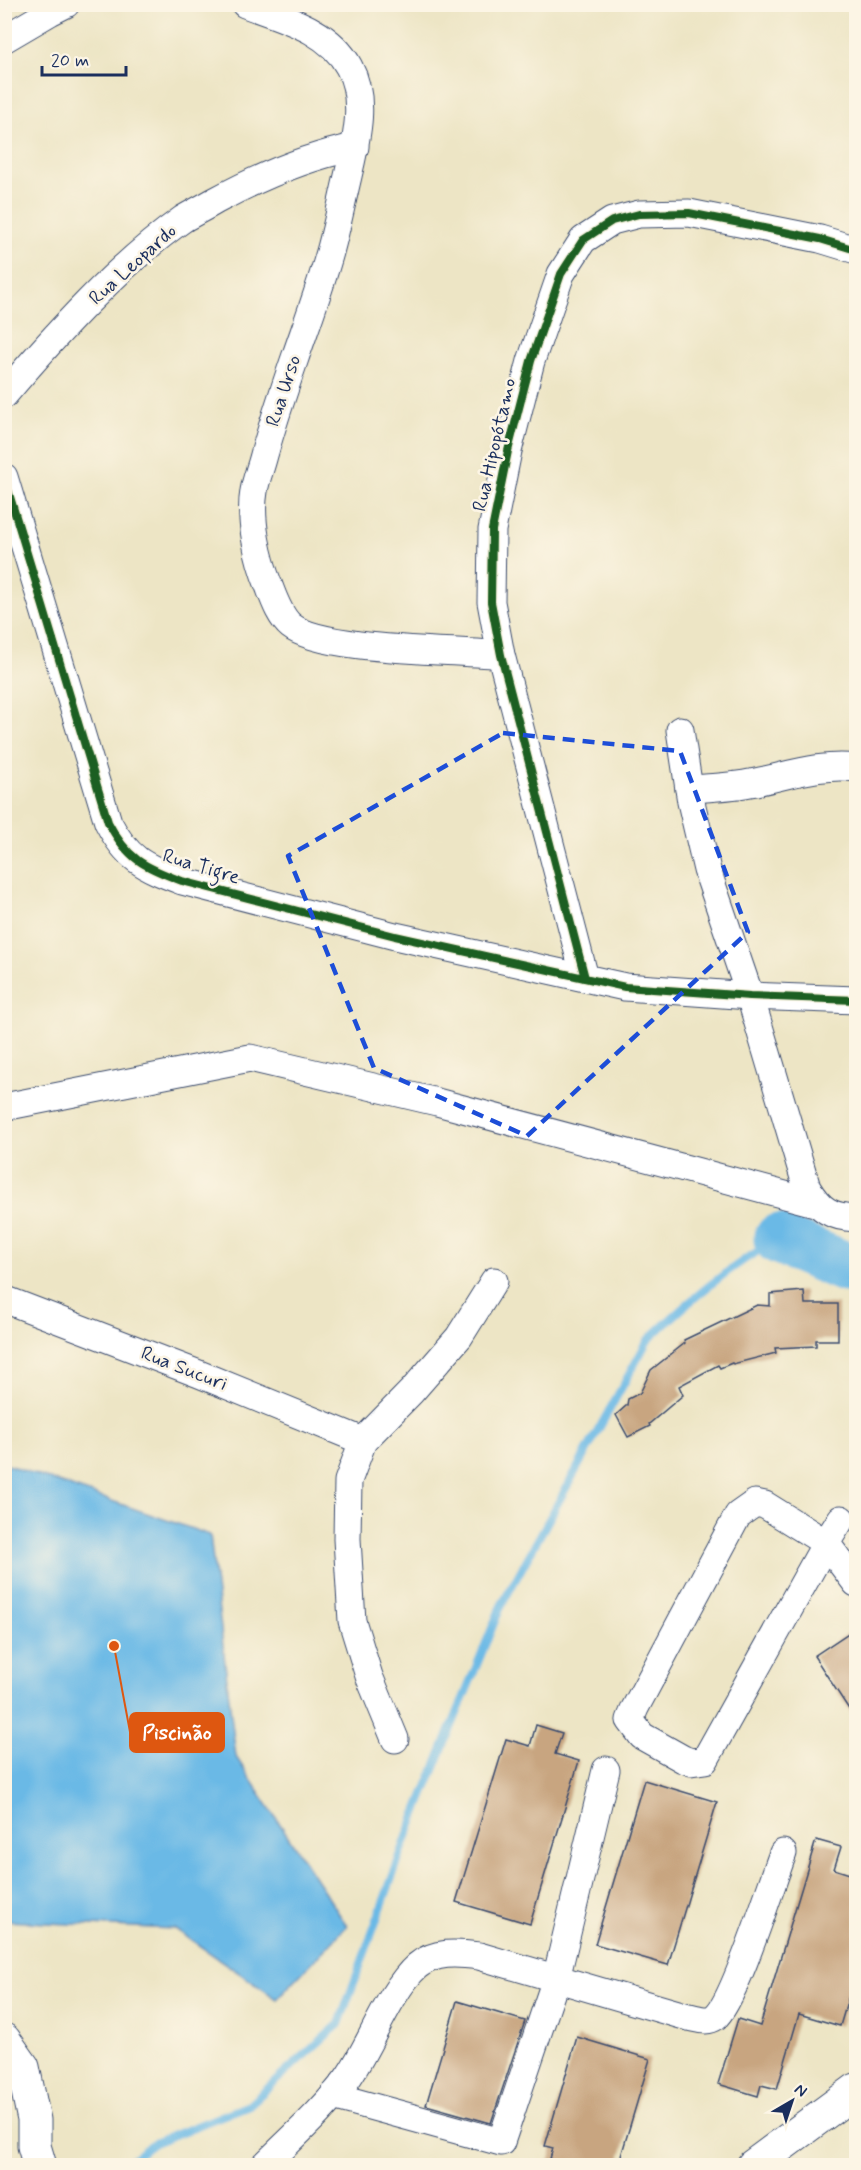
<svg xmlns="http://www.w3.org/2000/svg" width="861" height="2170" font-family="Mynerve,sans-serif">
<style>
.water{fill:#6bb9e6;stroke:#4374a2;stroke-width:1.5}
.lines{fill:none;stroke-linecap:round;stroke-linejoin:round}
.stream{stroke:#6bb9e6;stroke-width:8}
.river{stroke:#6bb9e6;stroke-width:51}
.building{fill:#c8a580}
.minor-casing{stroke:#3a4a6d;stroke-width:29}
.primary-casing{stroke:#3a4a6d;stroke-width:35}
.minor{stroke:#fff;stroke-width:27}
.primary{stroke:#fff;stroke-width:33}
.cycleway-casing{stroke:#fcf5e5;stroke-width:11}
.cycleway{stroke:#1b5e20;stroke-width:8}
.marked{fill:none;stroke:#1d4ed8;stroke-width:4.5;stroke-dasharray:12 8;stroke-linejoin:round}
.labels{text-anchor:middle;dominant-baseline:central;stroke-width:5;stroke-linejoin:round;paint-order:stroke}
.street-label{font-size:20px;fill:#1b2f5e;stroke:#fcf5e5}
.leader{fill:none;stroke:#de5710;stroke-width:2}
.callout-dot{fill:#de5710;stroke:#fcf5e5;stroke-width:2}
.callout{fill:#de5710;stroke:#de5710;stroke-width:2}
.callout-label{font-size:21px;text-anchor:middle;font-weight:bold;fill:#fff}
</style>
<rect width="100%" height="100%" fill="#fcf5e5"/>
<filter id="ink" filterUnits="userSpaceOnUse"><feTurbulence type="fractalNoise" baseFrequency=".0167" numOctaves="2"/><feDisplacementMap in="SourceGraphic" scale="12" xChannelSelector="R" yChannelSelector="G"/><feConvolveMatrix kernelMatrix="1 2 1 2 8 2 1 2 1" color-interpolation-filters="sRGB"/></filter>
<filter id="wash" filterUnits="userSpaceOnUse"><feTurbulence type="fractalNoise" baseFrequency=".008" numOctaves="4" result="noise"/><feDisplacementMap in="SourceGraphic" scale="24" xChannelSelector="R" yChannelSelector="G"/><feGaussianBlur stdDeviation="1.35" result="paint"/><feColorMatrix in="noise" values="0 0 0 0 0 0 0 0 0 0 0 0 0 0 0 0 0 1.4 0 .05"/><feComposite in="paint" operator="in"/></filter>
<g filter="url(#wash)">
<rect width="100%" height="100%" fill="#ede5c5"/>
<polygon class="water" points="5,1464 210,1535 236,1757 347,1926 277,1999 175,1929 5,1921"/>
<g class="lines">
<path class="stream" d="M123,2166L154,2143L249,2105L339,2024L409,1831L501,1606L648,1340C688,1302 730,1265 779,1239"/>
<polyline class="river" points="779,1239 845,1267 856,1267"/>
</g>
<g id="blocks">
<g class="building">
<polygon points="804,1291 805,1304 838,1304 838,1340 816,1340 816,1346 775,1348 776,1353 733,1364 732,1363 720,1368 718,1365 679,1386 683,1395 649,1424 650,1426 628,1437 616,1415 627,1405 628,1399 640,1393 651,1370 685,1343 684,1340 757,1305 770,1306 770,1294"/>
<polygon points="856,1628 856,1720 814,1656"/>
<polygon points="536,1725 562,1733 555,1754 579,1761 530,1924 456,1902 506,1739 530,1746"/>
<polygon points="644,1780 717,1802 668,1965 595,1944"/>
<polygon points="816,1840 841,1847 834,1869 856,1876 856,1972 840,2026 799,2014 777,2089 761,2085 758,2096 718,2084 738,2019 760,2026"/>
<polygon points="457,2001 525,2021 491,2123 426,2105"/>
<polygon points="577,2037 650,2059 618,2166 548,2166 553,2148 545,2146"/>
</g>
</g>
</g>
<g filter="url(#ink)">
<use href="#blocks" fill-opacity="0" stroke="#3a4a6d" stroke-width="1.5"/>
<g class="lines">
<g class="minor-casing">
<g id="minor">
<path d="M245,4C282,18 329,29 349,67C367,100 356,141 348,176C342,201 337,227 330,252C320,288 307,323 295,358C284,390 273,422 264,455C261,467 256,479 254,491C249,520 258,559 269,586C274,599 280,617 291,626C322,651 456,650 501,655"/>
<polyline points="4,39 50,12 66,4"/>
<path d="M4,395C55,335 119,264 183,219C193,213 205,207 215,201C259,177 305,157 355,147"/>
<path d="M4,477L108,822C127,859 144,867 182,881L395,936L625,987L750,996L856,1000"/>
<path d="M680,730L691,802L707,870L750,996L807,1188C820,1210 831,1217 856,1218"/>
<path d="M689,789C709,788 730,787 750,783C784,777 821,763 856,768"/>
<polyline points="585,978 501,655 491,602 492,530 508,451 531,361 561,274 583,240 612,221 639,214 689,213 820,239 856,250"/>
<polyline points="4,1107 250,1058 437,1102 815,1203"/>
<polyline points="4,1299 199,1374 363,1441"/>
<polyline points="841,1519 826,1543 705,1760 691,1762 683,1759 642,1736 630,1720 635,1708 738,1515 755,1503 765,1505 826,1543 856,1583"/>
<polyline points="395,1739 369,1676 352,1621 347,1539 348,1481 363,1441 412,1391 459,1337 494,1281"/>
<polyline points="333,2096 501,2142 556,1979 606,1770"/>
<path d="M264,2166C292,2138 323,2111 347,2079C370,2047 389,1991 417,1966C435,1951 457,1953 479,1956L688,2017C697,2018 707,2023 715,2017C734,2003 772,1882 783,1853"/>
</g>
</g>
<g class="primary-casing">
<g id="primary">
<polyline points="4,2040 23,2067 34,2120 34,2146 40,2166"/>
<polyline points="753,2166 856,2090"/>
</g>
</g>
<use href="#minor" class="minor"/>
<use href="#primary" class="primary"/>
<g class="cycleway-casing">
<g id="cycleway">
<path d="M4,477L108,822C127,859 144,867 182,881L395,936L625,987L750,996L856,1000"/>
<polyline points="585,978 501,655 491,602 492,530 508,451 531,361 561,274 583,240 612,221 639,214 689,213 820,239 856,250"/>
</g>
</g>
<use href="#cycleway" class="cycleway"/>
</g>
</g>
<path class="marked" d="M503,733L680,751L748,932L527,1136L374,1068L288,856Z"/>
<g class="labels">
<g class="street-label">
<text transform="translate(133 265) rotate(-42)">Rua Leopardo</text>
<text transform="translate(284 391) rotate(-72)">Rua Urso</text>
<text transform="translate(495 445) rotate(-77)">Rua Hipopótamo</text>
<text transform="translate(201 867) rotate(17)">Rua Tigre</text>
<text transform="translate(184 1369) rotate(21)">Rua Sucuri</text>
</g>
</g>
<path class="leader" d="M114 1646L130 1732"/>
<circle class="callout-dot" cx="114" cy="1646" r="6"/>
<rect class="callout" x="130" y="1713" width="94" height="39" rx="6"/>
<g class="callout-label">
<text x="177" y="1739">Piscinão</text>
</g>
<rect width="861" height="2170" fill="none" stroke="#fcf5e5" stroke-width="24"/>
<g transform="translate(792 2101) rotate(39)" stroke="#fcf5e5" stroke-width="4.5" paint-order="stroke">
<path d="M0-4.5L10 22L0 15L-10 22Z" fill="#1b2f5e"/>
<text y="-9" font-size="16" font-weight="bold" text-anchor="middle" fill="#1b2f5e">N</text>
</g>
<path d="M42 66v9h84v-9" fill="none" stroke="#1b2f5e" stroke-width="3"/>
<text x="51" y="66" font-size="18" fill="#1b2f5e" stroke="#fcf5e5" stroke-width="4.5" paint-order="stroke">20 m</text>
</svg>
